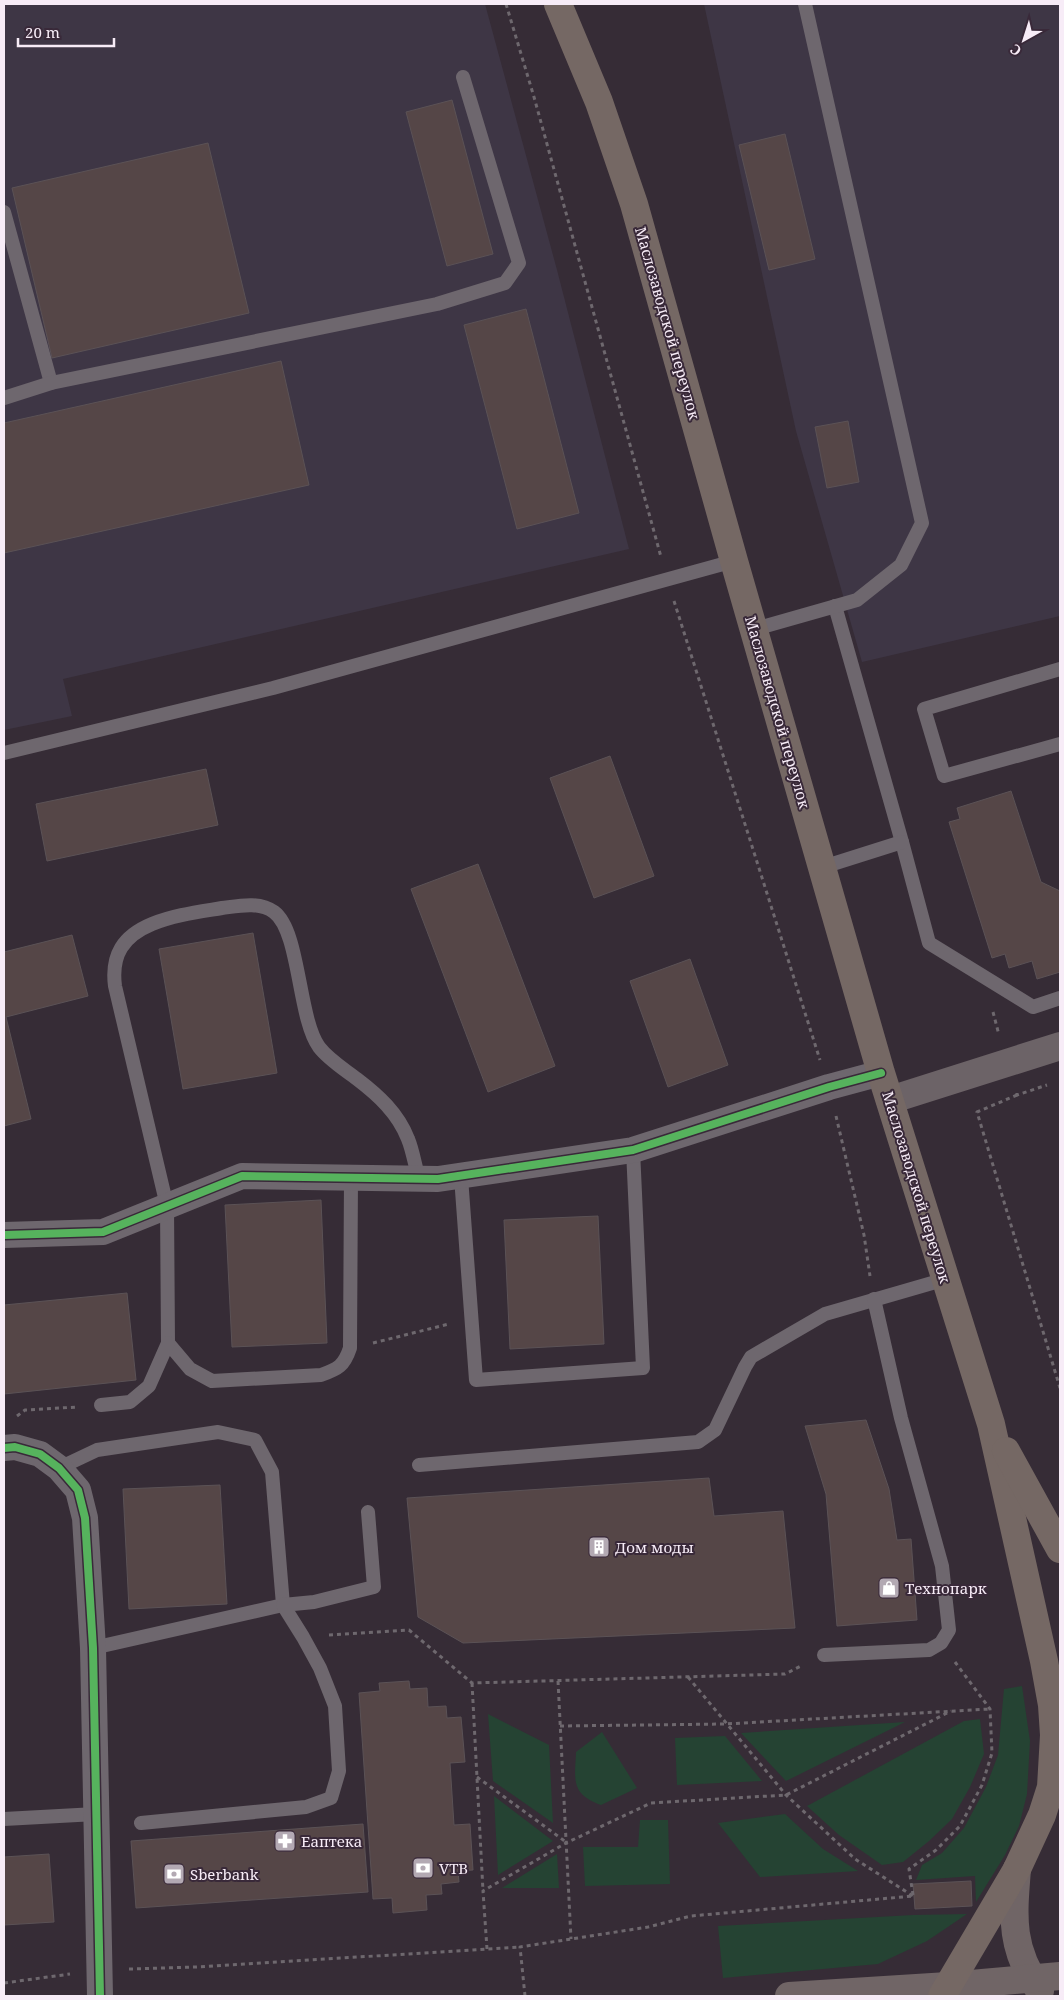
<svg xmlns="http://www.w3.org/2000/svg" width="1064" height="2000" font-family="'Noto Serif',serif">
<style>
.industrial{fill:#3e3645}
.green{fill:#254333}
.building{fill:#554647;stroke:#5b5256}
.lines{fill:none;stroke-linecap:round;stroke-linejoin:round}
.path{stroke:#6e686e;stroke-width:3;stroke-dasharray:4 4;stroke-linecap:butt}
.lane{stroke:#6e676e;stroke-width:14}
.street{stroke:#6e676e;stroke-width:26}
.secondary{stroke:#6c6367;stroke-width:28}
.primary{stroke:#706566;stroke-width:28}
.highway{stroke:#756864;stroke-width:28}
.cycleway-casing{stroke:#392939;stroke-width:11}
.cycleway{stroke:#56b35d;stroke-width:8}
.labels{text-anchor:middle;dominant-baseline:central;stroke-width:4;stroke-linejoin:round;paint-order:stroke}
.street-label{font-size:15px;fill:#f7ecf7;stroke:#392939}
.poi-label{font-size:15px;fill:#f7ecf7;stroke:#392939;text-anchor:start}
</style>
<rect width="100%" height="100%" fill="#362c36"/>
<g class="industrial">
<polygon points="4,4 485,4 557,270 629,549 63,679 72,716 4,730"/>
<polygon points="704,4 1060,4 1060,616 862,662 796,431"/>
</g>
<g class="green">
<polygon points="1022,1686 1030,1741 1027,1794 1019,1826 1005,1855 976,1902 975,1876 916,1880 922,1865 942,1853 964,1828 986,1787 998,1755 1004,1689"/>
<polygon points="488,1714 549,1745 553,1823 493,1781"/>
<polygon points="980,1719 984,1754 970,1787 952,1819 929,1841 903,1862 882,1865 839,1835 807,1806 964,1721"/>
<polygon points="905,1722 786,1781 741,1733"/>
<path d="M602,1732L637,1788L601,1805C570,1794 575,1779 576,1752Z"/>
<polygon points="725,1736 762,1781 677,1785 675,1738"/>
<polygon points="494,1796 553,1841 498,1875"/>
<polygon points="785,1814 823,1849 858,1871 760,1877 718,1823"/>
<polygon points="640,1820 668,1820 670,1884 585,1886 583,1847 638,1847"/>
<polygon points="557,1854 559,1888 502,1888"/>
<polygon points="967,1914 927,1941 878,1964 723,1978 718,1926 913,1915"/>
</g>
<g class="building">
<polygon points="452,100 493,254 447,266 406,112"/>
<polygon points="785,134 815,259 769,270 739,145"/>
<polygon points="208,143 249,313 52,358 12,188"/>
<polygon points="526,309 579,513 517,529 464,325"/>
<polygon points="281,361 309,485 4,553 4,423"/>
<polygon points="848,421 859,482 827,488 815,427"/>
<polygon points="610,756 654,876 594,898 550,778"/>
<polygon points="206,769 218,825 47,861 36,804"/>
<polygon points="1011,791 1041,882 1060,891 1060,972 1037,979 1032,961 1009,968 1005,954 992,958 949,822 960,819 957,808"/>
<polygon points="478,864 555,1066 488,1092 411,889"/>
<polygon points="253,933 277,1073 183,1089 159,949"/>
<polygon points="72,935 88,996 6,1017 31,1119 4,1126 4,952"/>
<polygon points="690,959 728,1065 668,1087 630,981"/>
<polygon points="321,1200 327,1343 232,1347 225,1205"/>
<polygon points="598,1216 604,1344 510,1349 504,1220"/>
<polygon points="127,1293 136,1380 4,1394 4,1305"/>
<polygon points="866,1420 889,1489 897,1540 911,1539 917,1620 837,1626 826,1494 805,1426"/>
<polygon points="709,1478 714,1516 783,1511 795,1628 463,1643 418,1617 407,1498"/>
<polygon points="220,1485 227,1604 129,1609 123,1489"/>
<polygon points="409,1681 410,1689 427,1688 428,1707 446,1706 447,1718 461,1717 465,1762 450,1763 454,1825 470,1824 473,1870 458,1871 459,1882 441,1884 442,1894 426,1895 427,1910 393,1913 392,1898 373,1899 359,1693 380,1691 379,1683"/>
<polygon points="363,1824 368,1892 136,1908 131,1841"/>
<polygon points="49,1854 54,1922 4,1925 4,1857"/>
<polygon points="971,1881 972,1906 915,1909 913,1884"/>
</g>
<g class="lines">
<g class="path">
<polyline points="506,4 534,97 661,557"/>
<polyline points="674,601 820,1060"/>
<polyline points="993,1012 999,1035"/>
<polyline points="1017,1093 1017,1095 1047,1085"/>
<polyline points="1017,1095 977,1112 1060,1388"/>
<polyline points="836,1116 864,1235 870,1276"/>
<polyline points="373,1343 449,1324"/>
<polyline points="17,1416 25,1410 78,1407"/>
<polyline points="329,1635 409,1630 472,1683 785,1674 803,1665"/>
<polyline points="688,1677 786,1795 855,1859 913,1896"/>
<polyline points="558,1681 571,1939"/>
<polyline points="472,1683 483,1891"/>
<polyline points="560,1726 725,1724 990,1709"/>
<polyline points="477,1777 566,1842"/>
<polyline points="913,1895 909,1869 936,1850 960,1826 982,1785 992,1753 990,1709 955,1662"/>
<polyline points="487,1949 483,1891 566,1843 651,1803 786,1795 951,1711"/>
<polyline points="129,1969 197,1967 520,1947"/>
<polyline points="4,1983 70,1974"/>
<polyline points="525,1996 520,1947 648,1927 691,1916 913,1896"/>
</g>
<g class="lane">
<polyline points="4,212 51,383"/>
<polyline points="4,398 51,383 437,304 505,283 519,263 463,77"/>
<polyline points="835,606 902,842 929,943 1033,1007 1060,998"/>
<polyline points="755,629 857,600 901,565 922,523 805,4"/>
<polyline points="1060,669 924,709 944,776 1060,744"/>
<polyline points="4,753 273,688 734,561"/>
<polyline points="823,867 902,842"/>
<polyline points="461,1177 476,1380 643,1368 633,1150"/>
<path d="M351,1178L350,1348C344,1366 338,1369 321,1375L212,1381L190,1369L168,1343L167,1206L115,986C111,955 123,936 152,924C174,915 198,912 222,908C238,906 259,901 274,912C300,931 298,1018 319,1047C329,1060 344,1069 357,1079C378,1095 398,1113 408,1139C413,1151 415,1166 419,1179"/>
<polyline points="101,1405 130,1402 149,1386 168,1343"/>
<polyline points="419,1465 698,1442 715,1430 745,1367 751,1357 825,1314 946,1279"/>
<polyline points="59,1468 97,1450 218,1432 255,1440 272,1472 283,1605 93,1648"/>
<polyline points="824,1655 929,1650 941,1643 949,1630 942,1566 901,1418 874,1299"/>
<polyline points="4,1819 96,1814"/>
<polyline points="141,1823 306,1807 331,1798 339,1771 335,1706 320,1668 303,1637 283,1605 314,1602 374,1587 368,1512"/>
</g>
<g class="street">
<polyline points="4,1235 103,1232 242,1176 438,1179 633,1150 829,1087 881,1073"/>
<polyline points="4,1448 15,1447 40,1454 59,1468 78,1490 85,1518 93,1648 100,1996"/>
</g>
<polyline class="secondary" points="890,1100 1060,1046"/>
<g class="primary">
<path d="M1017,1869C1013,1918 1010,1949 1040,1991"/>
<polyline points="789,1996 948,1986 1060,1976"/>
</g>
<g class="highway">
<polyline points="558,4 599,102 634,204 734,561 881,1073 991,1424 1044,1661 1052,1705 1054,1735 1051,1787 1042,1815 1017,1869 942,1996"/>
<polyline points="1006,1451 1060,1549"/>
</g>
<g class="cycleway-casing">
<g id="cycleway">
<polyline points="4,1235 103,1232 242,1176 438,1179 633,1150 829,1087 881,1073"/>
<polyline points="4,1448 15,1447 40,1454 59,1468 78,1490 85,1518 93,1648 100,1996"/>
</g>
</g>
<use href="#cycleway" class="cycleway"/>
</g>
<defs>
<g id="building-square" transform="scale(1.125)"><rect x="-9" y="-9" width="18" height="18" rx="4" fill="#b3a9b3" stroke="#392939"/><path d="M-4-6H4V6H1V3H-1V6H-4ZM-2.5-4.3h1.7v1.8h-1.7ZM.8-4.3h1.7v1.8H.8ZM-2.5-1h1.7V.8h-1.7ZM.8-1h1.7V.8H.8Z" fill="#fff"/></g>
<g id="shop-square" transform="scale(1.125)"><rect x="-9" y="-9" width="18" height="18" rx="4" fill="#b3a9b3" stroke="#392939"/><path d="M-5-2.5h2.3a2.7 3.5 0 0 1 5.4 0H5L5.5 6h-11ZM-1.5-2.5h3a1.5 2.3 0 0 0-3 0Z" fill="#fff"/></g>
<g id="pharmacy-square" transform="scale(1.125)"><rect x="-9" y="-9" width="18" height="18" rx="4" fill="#b3a9b3" stroke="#392939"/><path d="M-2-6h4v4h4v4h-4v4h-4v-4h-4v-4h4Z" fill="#fff"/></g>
<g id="bank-square" transform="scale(1.125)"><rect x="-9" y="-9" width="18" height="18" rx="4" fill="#b3a9b3" stroke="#392939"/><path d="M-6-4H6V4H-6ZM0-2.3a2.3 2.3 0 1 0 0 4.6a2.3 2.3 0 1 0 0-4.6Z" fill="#fff"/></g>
</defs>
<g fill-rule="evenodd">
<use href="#building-square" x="599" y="1547"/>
<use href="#shop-square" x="889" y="1588"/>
<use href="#pharmacy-square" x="285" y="1841"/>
<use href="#bank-square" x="423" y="1868"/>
<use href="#bank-square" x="174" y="1874"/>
</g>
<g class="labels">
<g class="street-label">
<text transform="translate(668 323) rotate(74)">Маслозаводской переулок</text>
<text transform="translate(778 712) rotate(74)">Маслозаводской переулок</text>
<text transform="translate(917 1187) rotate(73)">Маслозаводской переулок</text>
</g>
<g class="poi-label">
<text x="615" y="1547">Дом моды</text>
<text x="905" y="1588">Технопарк</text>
<text x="301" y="1841">Еаптека</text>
<text x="439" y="1868">VTB</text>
<text x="190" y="1874">Sberbank</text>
</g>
</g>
<rect width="1064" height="2000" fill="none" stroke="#f7ecf7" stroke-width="10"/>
<g transform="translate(1024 40) rotate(219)" stroke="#392939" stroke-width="4" paint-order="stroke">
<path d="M0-4L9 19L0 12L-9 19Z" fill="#f7ecf7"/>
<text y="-8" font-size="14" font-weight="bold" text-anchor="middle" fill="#f7ecf7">С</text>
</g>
<path d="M18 38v8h96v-8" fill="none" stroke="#f7ecf7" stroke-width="2.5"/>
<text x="25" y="38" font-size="15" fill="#f7ecf7" stroke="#392939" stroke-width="4" paint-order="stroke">20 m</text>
</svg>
